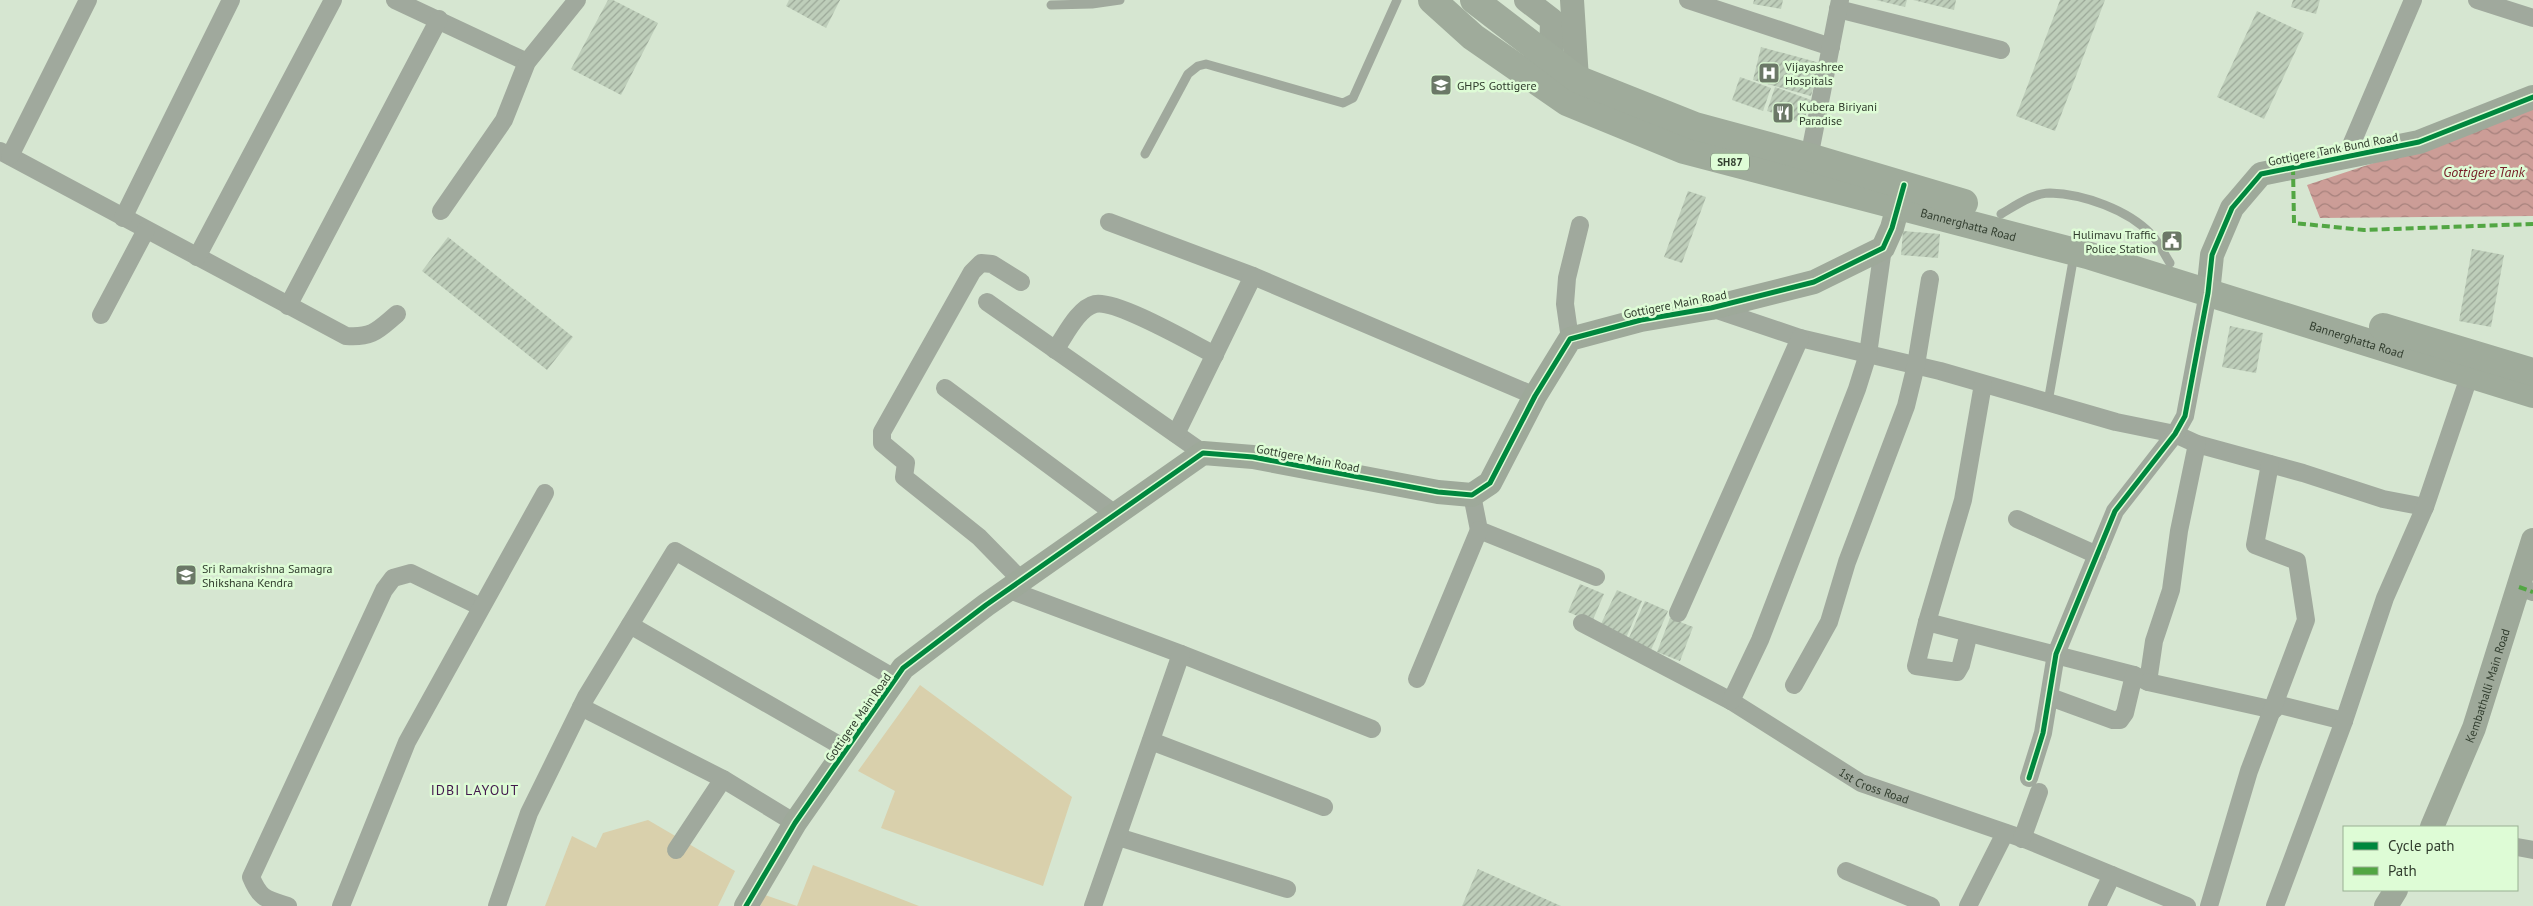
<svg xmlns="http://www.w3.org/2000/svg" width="2533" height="906" font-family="'PT Sans',sans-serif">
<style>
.green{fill:#d9d0ac}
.water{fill:url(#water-waves)}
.building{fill:url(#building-hatch)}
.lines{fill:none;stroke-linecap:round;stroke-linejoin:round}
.lane{stroke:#a0a99d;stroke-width:9}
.street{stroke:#a0a99d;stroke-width:18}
.secondary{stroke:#9ea99a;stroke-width:24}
.primary{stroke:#9fab9b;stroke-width:28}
.quiet{stroke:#52a643;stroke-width:4;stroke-dasharray:8 4;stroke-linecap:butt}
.cycleway-casing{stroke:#defcd6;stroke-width:8}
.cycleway{stroke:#00873e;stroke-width:5}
.labels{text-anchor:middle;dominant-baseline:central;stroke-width:5;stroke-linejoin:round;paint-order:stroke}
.shield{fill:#defcd6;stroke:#657660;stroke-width:1}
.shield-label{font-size:11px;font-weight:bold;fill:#313d2e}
.poi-label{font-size:12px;fill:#313d2e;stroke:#defcd6;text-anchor:start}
.street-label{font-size:12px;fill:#313d2e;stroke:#defcd6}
.water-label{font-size:14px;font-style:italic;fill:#782029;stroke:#defcd6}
.neighbourhood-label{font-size:14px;letter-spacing:1px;fill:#42184c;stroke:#defcd6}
</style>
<defs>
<pattern id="water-waves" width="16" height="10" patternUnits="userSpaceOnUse" patternTransform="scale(1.25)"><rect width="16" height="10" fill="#cc9d97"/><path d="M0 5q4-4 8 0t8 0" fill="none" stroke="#a6817c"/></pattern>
<pattern id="building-hatch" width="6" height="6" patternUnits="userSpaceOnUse" patternTransform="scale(1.25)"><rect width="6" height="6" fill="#beceba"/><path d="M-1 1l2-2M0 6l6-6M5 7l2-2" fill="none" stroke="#9ba898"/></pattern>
</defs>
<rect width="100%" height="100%" fill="#d6e6d1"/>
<g class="green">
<polygon points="920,685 1072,797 1043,886 881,828 895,791 858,771"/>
<polygon points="648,820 735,871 718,906 545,906 572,836 596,848 603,833"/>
<polygon points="813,865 919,906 760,906 765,895 797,906"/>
</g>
<polygon class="water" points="2533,106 2533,216 2320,218 2307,185 2419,148"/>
<g class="building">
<polygon points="608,0 613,0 658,23 621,95 571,69"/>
<polygon points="789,0 840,0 826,28 786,6"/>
<polygon points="1754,0 1783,0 1781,9 1753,4"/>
<polygon points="1876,0 1907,0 1905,7"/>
<polygon points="1913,0 1956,0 1954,10"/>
<polygon points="2060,0 2105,0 2055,131 2016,116"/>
<polygon points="2293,0 2320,0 2316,14 2291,7"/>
<polygon points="2257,11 2304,33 2264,119 2217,97"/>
<polygon points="1761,47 1820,63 1811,96 1753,80"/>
<polygon points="1740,77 1771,88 1763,111 1732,100"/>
<polygon points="1775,87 1811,100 1803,123 1767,111"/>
<polygon points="1688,191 1706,197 1682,263 1664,257"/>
<polygon points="1903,231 1940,234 1938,258 1901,255"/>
<polygon points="448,237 573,337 547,370 422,271"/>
<polygon points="2472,249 2504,255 2491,327 2459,321"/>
<polygon points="2230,326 2263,333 2256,373 2222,367"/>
<polygon points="1580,584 1604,594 1592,622 1568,612"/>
<polygon points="1617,590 1642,601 1626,638 1600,626"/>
<polygon points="1645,601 1668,611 1651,650 1628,640"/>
<polygon points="1670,618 1693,627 1680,661 1657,652"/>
<polygon points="1478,869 1561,906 1462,906"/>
</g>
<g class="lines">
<g class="lane">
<polyline points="1051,5 1092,4 1120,0"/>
<polyline points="1145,154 1188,74 1198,66 1206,64 1343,103 1353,98 1397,0"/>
<path d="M2001,214C2015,206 2033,193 2050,193C2084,194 2128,210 2151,234C2159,242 2164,254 2170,263"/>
<polyline points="2048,402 2074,255"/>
</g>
<g class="street">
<polyline points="395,0 527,62"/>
<polyline points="1688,0 1831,47"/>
<polyline points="2477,0 2533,18"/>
<polyline points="1838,9 2001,50"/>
<path d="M0,151L346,336C373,338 378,330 397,314"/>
<polyline points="10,156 88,0"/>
<polyline points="2346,157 2413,0"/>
<polyline points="1807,168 1840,0"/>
<polyline points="441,211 504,120 527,62 577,0"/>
<polyline points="123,218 231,0"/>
<polyline points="1109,222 1253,276 1535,396"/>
<polyline points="197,257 333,0"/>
<polyline points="1021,282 992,264 981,263 972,272 882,432 882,443 906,463 904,477 979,537 1021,580"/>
<polyline points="987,302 1203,453"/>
<polyline points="288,306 439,19"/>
<polyline points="1711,308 1800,338 1940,371 2116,422 2175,434 2197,444 2303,473 2383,499 2425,507"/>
<polyline points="101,315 146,230"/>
<polyline points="1570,339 1565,304 1567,278 1580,225"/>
<path d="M1055,350C1065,336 1078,308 1095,304C1116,299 1193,344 1215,355"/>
<polyline points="945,388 1115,514"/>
<polyline points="1176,434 1253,276"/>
<polyline points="1472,495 1479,530 1596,577"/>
<polyline points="2017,519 2097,555"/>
<polyline points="2519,587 2533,592"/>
<polyline points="1007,589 1181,654 1372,729"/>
<polyline points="1678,613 1800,338"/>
<polyline points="1927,622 2134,675 2148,682 2154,641 2171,590 2179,531 2197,444"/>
<path id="s1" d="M1582,623L1731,701L1861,783L2027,840L2187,906"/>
<polyline points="630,625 848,750"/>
<polyline points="1969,633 1961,665 1957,672 1916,666 1927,622 1963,500 1983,384"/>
<polyline points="1417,679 1479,530"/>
<polyline points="2148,682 2274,710"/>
<polyline points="1794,685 1829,622 1847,562 1906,406 1916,365 1930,279"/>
<polyline points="2050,697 2113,720 2120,720 2125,713 2134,675"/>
<polyline points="1731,701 1760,640 1857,389 1868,354 1883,248"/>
<polyline points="2276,704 2344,721"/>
<polyline points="581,707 723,779 795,823"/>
<polyline points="1151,741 1324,807"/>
<polyline points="2029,778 2043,733 2056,654 2115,511 2175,434 2185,416 2208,293"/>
<polyline points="1118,837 1287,889"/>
<polyline points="2022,839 2039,792"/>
<polyline points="2517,847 2533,850"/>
<polyline points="676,850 723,779"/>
<polyline points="1846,871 1931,906"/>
<path d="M288,906C266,899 260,899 251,877L384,590L393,578L411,573L481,607"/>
<polyline points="341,906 407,742 545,493"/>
<polyline points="497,906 529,813 586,697 675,551 896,679"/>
<polyline points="1093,906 1181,654"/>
<polyline points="1968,906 2005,833"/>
<polyline points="2097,906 2112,875"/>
<polyline points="2209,906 2249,771 2306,620 2297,561 2255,545 2270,464"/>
<polyline points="2275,906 2344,721 2385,598 2425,507 2470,374"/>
</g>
<g class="secondary">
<polyline points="1526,0 1552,20 1551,59"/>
<polyline points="1571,93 1577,79 1572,0"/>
<polyline points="2208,293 2212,255 2232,208 2261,174 2419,142 2533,97"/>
<path id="s2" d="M2432,827L2474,728L2533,540"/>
<polyline points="746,906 795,823 903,668 986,605 1203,453 1253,457 1438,492 1472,495 1490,483 1535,396 1570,339 1641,320 1711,308 1814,282 1883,248 1892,228 1903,188"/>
<polyline points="2386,906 2396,890"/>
</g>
<g class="primary">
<path id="s3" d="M1432,0L1473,37L1567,102L1684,150L2087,255L2533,394"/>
<polyline points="1474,0 1577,79 1695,126 1809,157 1964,203"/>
<polyline points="2383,327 2533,372"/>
</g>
<g class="quiet">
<polyline points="2293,167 2294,223 2364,230 2533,224"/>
<polyline points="2519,587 2533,592"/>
</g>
<g class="cycleway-casing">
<g id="cycleway">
<polyline points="2029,778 2043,733 2056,654 2115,511 2175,434 2185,416 2208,293 2212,255 2232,208 2261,174 2419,142 2533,97"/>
<polyline points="746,906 795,823 903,668 986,605 1203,453 1253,457 1438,492 1472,495 1490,483 1535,396 1570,339 1641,320 1711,308 1814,282 1883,248 1892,228 1904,185"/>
</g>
</g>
<use href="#cycleway" class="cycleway"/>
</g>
<defs>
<g id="hospital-square" transform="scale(1.125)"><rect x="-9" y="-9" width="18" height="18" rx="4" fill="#6b7867" stroke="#defcd6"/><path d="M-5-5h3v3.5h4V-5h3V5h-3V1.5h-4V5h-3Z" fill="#fff"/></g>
<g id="school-square" transform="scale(1.125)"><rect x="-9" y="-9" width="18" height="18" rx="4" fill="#6b7867" stroke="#defcd6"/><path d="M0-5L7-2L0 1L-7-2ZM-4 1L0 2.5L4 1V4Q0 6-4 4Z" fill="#fff"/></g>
<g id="restaurant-square" transform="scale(1.125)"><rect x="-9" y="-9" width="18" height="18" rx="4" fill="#6b7867" stroke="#defcd6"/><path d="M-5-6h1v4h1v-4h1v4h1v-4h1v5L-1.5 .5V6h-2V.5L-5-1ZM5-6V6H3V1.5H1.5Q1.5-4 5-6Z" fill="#fff"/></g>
<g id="civic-square" transform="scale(1.125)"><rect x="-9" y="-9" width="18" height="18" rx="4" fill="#6b7867" stroke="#defcd6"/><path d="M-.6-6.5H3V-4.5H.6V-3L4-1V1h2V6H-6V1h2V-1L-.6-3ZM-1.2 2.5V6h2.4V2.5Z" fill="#fff"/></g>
</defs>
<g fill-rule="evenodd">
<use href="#hospital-square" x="1769" y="73"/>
<use href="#school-square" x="1441" y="85"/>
<use href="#restaurant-square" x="1783" y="113"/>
<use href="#civic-square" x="2172" y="241"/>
<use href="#school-square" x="186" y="575"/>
</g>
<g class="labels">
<rect class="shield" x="1711" y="153.5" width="38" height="17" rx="4"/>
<g class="shield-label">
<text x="1730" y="162">SH87</text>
</g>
<g class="poi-label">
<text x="1785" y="66">Vijayashree<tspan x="1785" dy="14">Hospitals</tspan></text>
<text x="1457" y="85">GHPS Gottigere</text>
<text x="1799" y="106">Kubera Biriyani<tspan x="1799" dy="14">Paradise</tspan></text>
<text x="2156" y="234" text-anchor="end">Hulimavu Traffic<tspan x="2156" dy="14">Police Station</tspan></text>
<text x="202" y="568">Sri Ramakrishna Samagra<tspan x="202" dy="14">Shikshana Kendra</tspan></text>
</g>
<g class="street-label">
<text transform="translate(2333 149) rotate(-11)">Gottigere Tank Bund Road</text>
<text stroke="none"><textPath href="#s3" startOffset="590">Bannerghatta Road</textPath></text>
<text transform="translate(1675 304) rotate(-11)">Gottigere Main Road</text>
<text stroke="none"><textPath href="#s3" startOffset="995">Bannerghatta Road</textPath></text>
<text transform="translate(1308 458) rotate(11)">Gottigere Main Road</text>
<text stroke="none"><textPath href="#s2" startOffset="152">Kembathalli Main Road</textPath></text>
<text transform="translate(858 717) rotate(-55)">Gottigere Main Road</text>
<text stroke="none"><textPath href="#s1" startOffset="335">1st Cross Road</textPath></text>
</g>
<g class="water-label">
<text x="2484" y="172">Gottigere Tank</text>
</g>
<g class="neighbourhood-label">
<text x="475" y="790">IDBI LAYOUT</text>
</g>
</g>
<rect x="2343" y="826" width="175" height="65" fill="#defcd6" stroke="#99b093"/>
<rect x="2353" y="842" width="25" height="8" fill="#00873e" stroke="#99b093"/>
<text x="2388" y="851" font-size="15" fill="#313d2e">Cycle path</text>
<rect x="2353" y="867" width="25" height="8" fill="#52a643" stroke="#99b093"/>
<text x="2388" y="876" font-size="15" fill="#313d2e">Path</text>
</svg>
